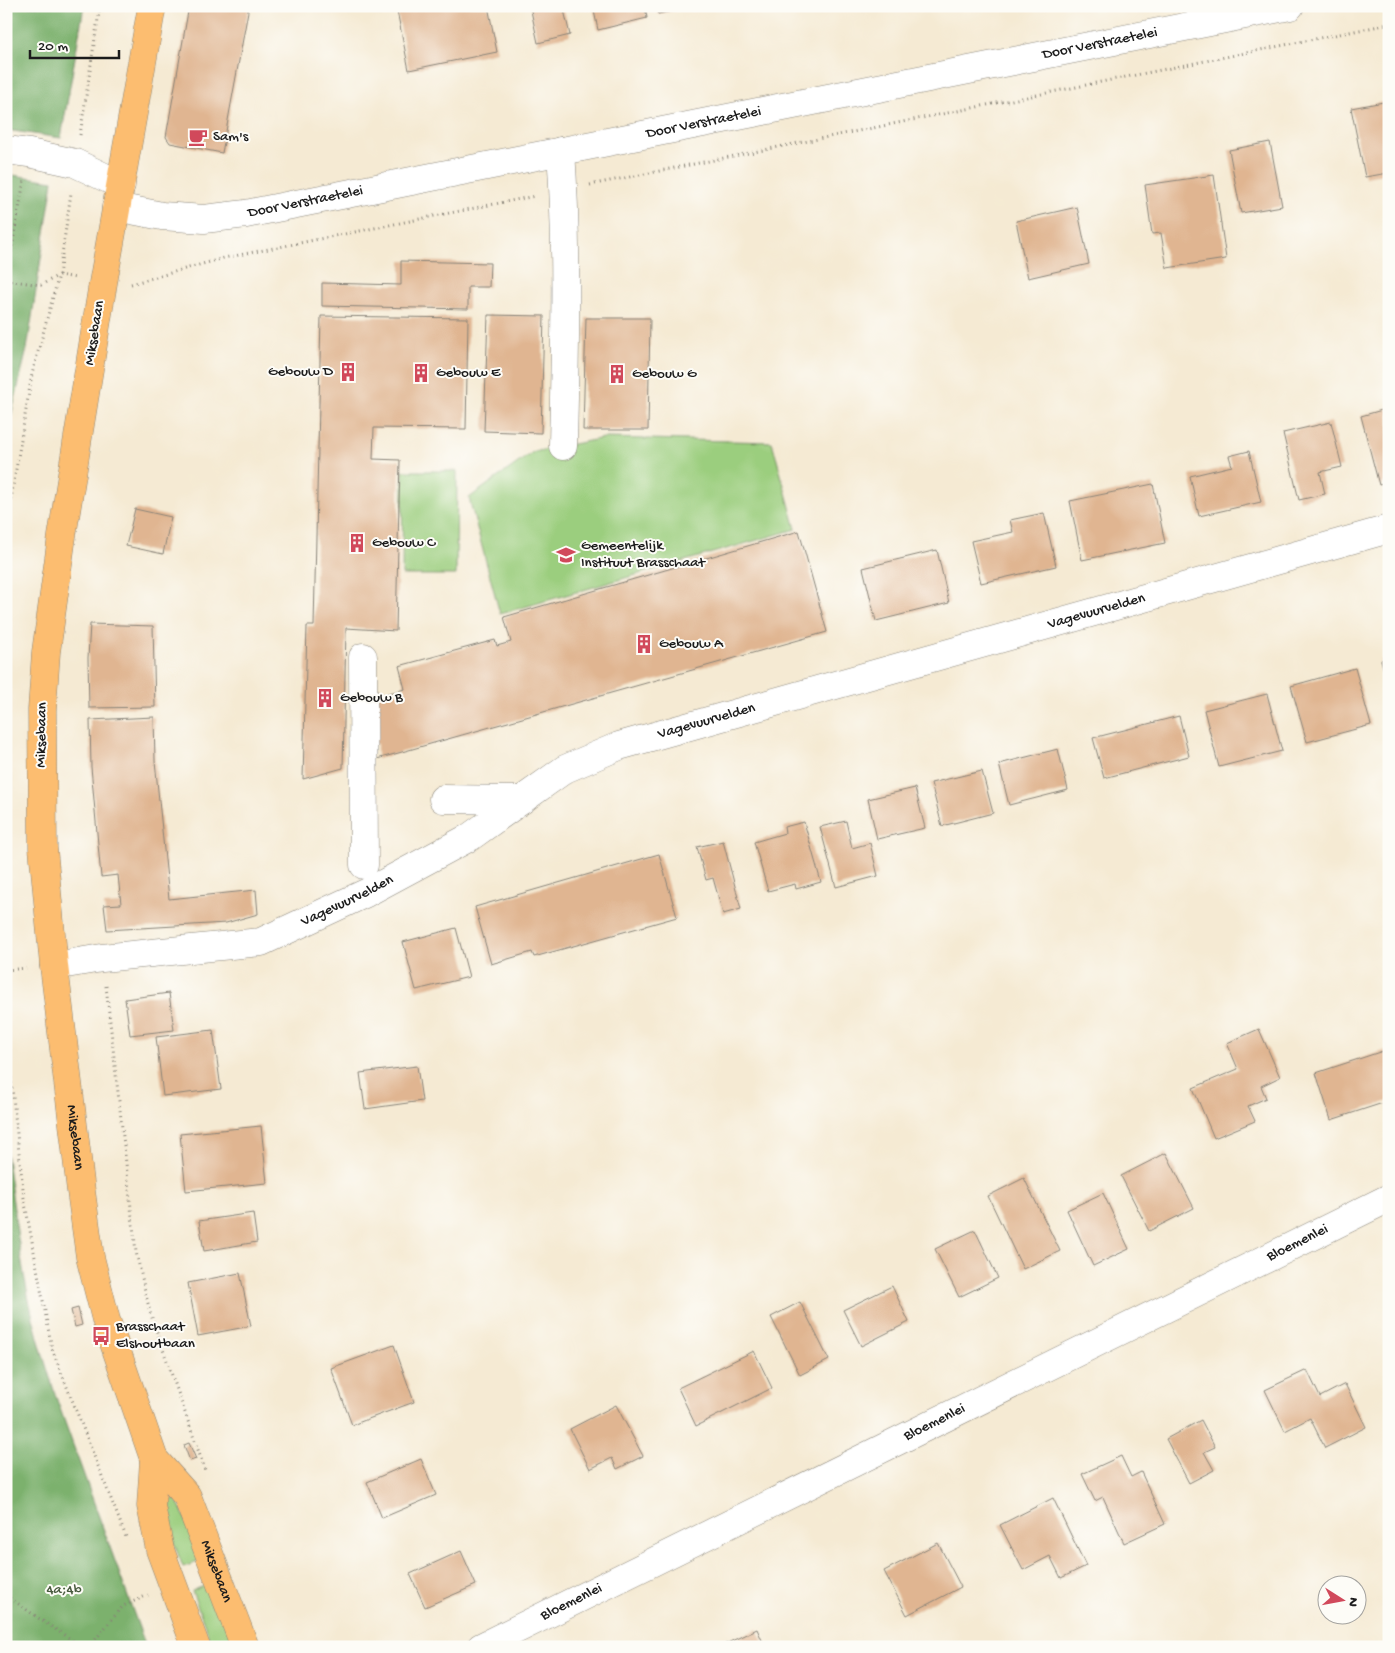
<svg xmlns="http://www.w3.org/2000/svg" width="1395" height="1653" font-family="'Gochi Hand',sans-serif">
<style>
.green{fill:#9bce7e;stroke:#5c754d}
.forest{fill:#7cb16d;stroke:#4c6644}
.building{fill:#e0b591}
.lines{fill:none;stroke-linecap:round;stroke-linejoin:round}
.minor-casing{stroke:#888378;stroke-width:29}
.major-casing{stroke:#888378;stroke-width:29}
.path{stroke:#888378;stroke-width:3;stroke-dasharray:1 4;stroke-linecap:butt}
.minor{stroke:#fff;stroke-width:28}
.major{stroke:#fcbd6f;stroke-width:28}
.labels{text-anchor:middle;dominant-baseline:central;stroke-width:4;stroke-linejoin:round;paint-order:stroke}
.street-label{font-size:15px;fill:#1c1c1c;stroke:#fdfcf7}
.poi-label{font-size:15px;fill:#1c1c1c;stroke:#fdfcf7;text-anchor:start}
.park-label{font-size:15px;fill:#485a3e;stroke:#fdfcf7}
</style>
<rect width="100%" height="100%" fill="#fdfcf7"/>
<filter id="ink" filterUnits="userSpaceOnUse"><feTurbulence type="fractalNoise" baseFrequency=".02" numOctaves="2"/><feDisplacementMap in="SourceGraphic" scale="10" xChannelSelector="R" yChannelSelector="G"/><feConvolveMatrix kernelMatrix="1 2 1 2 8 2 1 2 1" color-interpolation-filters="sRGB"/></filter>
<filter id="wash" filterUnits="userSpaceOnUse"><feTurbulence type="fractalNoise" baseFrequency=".0096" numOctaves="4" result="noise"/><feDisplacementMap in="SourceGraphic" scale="20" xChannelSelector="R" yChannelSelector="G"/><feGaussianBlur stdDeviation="1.12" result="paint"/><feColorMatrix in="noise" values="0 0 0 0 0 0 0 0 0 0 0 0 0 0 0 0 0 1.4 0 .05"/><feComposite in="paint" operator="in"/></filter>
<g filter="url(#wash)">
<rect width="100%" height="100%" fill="#f5ead3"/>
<g class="green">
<polygon points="604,438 772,442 796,529 500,614 469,498 533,452"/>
<polygon points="403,471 457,471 456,575 402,575"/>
<polygon points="176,1498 204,1560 183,1567 164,1517 162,1508 165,1501"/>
<polygon points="213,1582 237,1647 213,1647 192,1591"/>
</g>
<g class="forest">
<polygon points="6,6 84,6 61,138 6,130"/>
<polygon points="6,174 53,181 27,349 6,437"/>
<path d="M6,1151C14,1207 20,1264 33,1318C40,1347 49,1375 58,1403L146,1647H6Z"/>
</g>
<g id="blocks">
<g class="building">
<polygon points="189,6 249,6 222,153 170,143 166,137"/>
<polygon points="396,6 488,6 497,52 409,70"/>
<polygon points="530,6 563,6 570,35 538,43"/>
<polygon points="593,6 645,6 647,18 598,30"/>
<polygon points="656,6 691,6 691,7 658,14"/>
<polygon points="1389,101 1389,162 1387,162 1389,173 1365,177 1351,108"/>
<polygon points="1270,142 1282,206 1241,213 1229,150"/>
<polygon points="1214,175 1226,259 1167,268 1161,233 1152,234 1145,185"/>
<polygon points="1077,207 1089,264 1028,278 1016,221"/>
<polygon points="401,261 490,263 489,287 468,287 468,309 322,306 322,283 401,285"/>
<polygon points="488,315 544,316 541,433 484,431"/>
<polygon points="321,316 468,318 466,429 374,428 373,459 400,460 396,631 346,628 343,768 303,779 307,626 314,626"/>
<polygon points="586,318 650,318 648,430 583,430"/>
<polygon points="1389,408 1389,482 1379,485 1361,416"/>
<polygon points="1331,422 1342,467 1320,472 1325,494 1299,500 1283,433"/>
<polygon points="1249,451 1261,502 1199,516 1190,476 1232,466 1229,456"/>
<polygon points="1153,484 1165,543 1082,560 1070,501"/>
<polygon points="135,509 171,517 163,554 126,546"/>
<polygon points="1044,513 1056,566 981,583 971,541 1013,532 1010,520"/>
<polygon points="799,531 827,632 377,759 377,744 372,744 372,697 405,689 399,666 495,640 497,646 511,642 504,617"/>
<polygon points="937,550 949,603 876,621 863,568"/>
<polygon points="90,624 153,626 155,707 89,708 88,658"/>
<polygon points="1389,658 1389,687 1388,687 1381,660"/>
<polygon points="1355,668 1371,725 1307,742 1291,686"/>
<polygon points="1267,694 1282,751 1219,767 1204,710"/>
<polygon points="1179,716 1189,756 1104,778 1093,738"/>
<polygon points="154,717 155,761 169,899 256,890 258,914 226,923 107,930 104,905 121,904 118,875 101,877 91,767 90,720"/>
<polygon points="1058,749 1068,790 1009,805 999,764"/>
<polygon points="982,771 993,813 942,826 931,783"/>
<polygon points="915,788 925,828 877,839 868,799"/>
<polygon points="846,821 852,848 870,843 878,876 836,887 820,827"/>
<polygon points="804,822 821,882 796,889 795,884 768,891 754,842 785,833 784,827"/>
<polygon points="723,841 741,909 723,914 713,878 706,880 697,847"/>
<polygon points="659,854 677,917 534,957 532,952 491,964 475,907"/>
<polygon points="456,928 469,977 416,990 403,942"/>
<polygon points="169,993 174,1030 130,1035 125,999"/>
<polygon points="1259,1029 1280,1077 1261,1086 1266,1098 1248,1106 1255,1121 1214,1138 1193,1088 1238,1069 1227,1043"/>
<polygon points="213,1030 221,1089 163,1096 156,1037"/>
<polygon points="1389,1049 1389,1101 1331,1120 1316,1073"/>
<polygon points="417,1066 422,1101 365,1109 360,1073"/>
<polygon points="261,1126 267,1183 186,1191 180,1134"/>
<polygon points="1166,1153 1194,1208 1149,1231 1121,1176"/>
<polygon points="1024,1178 1060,1251 1023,1269 988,1196"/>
<polygon points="1103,1193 1129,1249 1093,1266 1067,1210"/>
<polygon points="253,1213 257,1242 204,1251 199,1221"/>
<polygon points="975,1230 998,1278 959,1297 935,1249"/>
<polygon points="240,1273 251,1326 198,1336 188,1283"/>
<polygon points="892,1286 909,1322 861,1346 843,1310"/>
<polygon points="800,1302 829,1360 800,1375 771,1317"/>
<polygon points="78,1308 82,1325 75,1327 71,1310"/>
<polygon points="394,1345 414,1402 352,1425 331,1368"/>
<polygon points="754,1351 772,1388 696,1426 678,1388"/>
<polygon points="1307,1370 1320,1397 1345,1384 1366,1427 1325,1448 1310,1418 1285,1431 1265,1390"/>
<polygon points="616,1405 643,1456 617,1469 612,1458 590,1469 570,1429"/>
<polygon points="1201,1420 1215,1447 1204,1452 1214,1470 1189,1483 1166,1439"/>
<polygon points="189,1443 196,1459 190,1461 184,1445"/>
<polygon points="1121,1456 1131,1477 1141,1472 1165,1524 1124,1543 1103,1497 1095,1501 1082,1474"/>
<polygon points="421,1459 436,1495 382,1518 367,1482"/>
<polygon points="1053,1498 1086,1566 1061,1578 1050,1556 1023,1570 1000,1525"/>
<polygon points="938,1543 961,1587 907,1615 884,1571"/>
<polygon points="461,1551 476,1585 425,1607 410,1574"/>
<polygon points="757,1629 765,1647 719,1647"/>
</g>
</g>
</g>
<g filter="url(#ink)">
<use href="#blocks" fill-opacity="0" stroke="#888378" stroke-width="1"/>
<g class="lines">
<g class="minor-casing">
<g id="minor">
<polyline points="6,150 29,153 75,163 121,185"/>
<path d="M561,151C568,250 565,348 563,446"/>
<path id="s1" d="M116,207L162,216L204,219L246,214L1290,6"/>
<polyline points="363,657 364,865"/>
<polyline points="443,799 522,800"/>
<path id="s2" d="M54,966L102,958L261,942L366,893L470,837L565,769L619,746L1389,529"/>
<path id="s3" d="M481,1647L1389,1198"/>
</g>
</g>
<g class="major-casing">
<g id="major">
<path id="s4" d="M152,6L103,283L62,536L46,652L42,710L43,848L54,966L81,1191L90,1257L106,1320L154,1459L187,1496L245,1647"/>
<polyline points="154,1459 151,1506 160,1550 196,1647"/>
</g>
</g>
<g class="path">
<polyline points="80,135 100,6"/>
<polyline points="590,185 1389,24"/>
<polyline points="6,280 41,285 59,275 76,278"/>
<polyline points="6,281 24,181"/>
<polyline points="131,284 224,258 535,196"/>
<polyline points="6,529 32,374 59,275 71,193"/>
<polyline points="6,970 26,968"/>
<polyline points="106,986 136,1252 150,1312 205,1470"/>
<polyline points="6,1033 24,1198 52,1349 126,1537"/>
<polyline points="6,1595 41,1620 83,1647"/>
<polyline points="89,1647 123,1606 148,1595"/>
</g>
<use href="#minor" class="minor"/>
<use href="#major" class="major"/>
</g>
</g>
<defs>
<g id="cafe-bare" transform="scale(1.5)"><path d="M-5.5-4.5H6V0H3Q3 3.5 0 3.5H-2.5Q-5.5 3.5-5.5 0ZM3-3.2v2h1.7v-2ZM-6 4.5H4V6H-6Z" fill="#d1495b" stroke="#fdfcf7" stroke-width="2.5" paint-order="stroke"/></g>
<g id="building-bare" transform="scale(1.5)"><path d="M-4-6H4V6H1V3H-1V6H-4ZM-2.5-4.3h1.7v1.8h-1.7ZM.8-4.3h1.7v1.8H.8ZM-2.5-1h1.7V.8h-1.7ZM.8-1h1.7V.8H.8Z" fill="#d1495b" stroke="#fdfcf7" stroke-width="2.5" paint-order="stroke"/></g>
<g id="school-bare" transform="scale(1.5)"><path d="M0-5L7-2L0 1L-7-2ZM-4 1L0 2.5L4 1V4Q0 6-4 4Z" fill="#d1495b" stroke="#fdfcf7" stroke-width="2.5" paint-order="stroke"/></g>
<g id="bus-bare" transform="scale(1.5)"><path d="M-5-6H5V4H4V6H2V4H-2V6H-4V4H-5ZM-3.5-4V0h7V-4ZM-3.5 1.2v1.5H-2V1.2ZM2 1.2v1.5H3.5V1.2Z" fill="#d1495b" stroke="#fdfcf7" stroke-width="2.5" paint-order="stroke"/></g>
</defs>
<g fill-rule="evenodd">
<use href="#cafe-bare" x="198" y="137"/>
<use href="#building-bare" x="348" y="372"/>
<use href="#building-bare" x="421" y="373"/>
<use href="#building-bare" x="617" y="374"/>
<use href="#building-bare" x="357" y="543"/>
<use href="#school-bare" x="566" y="555"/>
<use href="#building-bare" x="644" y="644"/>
<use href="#building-bare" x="325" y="698"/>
<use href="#bus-bare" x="101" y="1336"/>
</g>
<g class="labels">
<g class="street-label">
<text stroke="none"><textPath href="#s1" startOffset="1002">Door Verstraetelei</textPath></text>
<text stroke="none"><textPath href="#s1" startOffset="598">Door Verstraetelei</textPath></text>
<text stroke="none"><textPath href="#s1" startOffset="192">Door Verstraetelei</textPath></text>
<text transform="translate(95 333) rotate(-81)">Miksebaan</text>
<text stroke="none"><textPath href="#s2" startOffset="1114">Vagevuurvelden</textPath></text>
<text stroke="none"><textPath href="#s2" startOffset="709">Vagevuurvelden</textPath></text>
<text transform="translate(42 735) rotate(-89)">Miksebaan</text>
<text stroke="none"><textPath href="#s2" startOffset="304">Vagevuurvelden</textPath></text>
<text stroke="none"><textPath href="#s4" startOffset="1142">Miksebaan</textPath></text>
<text stroke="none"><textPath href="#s3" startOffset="911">Bloemenlei</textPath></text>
<text stroke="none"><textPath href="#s3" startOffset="506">Bloemenlei</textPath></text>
<text stroke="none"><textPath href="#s4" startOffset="1605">Miksebaan</textPath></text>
<text stroke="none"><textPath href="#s3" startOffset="101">Bloemenlei</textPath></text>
</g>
<g class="poi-label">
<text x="213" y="137">Sam's</text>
<text x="333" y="372" text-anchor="end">Gebouw D</text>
<text x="436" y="373">Gebouw E</text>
<text x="632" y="374">Gebouw G</text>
<text x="372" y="543">Gebouw C</text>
<text x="581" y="546">Gemeentelijk<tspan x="581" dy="17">Instituut Brasschaat</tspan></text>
<text x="659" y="644">Gebouw A</text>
<text x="340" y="698">Gebouw B</text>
<text x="116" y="1327">Brasschaat<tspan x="116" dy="17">Elshoutbaan</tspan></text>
</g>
<g class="park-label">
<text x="64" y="1590">4a;4b</text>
</g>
</g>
<rect width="1395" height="1653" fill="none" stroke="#fdfcf7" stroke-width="25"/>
<g transform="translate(1342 1600) rotate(101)"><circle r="24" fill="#fdfcf7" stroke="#a3a29f"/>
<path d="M0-4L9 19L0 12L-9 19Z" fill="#d1495b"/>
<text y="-8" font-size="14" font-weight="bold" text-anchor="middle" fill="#1c1c1c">N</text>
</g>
<path d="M30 50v8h89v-8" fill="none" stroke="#1c1c1c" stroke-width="2.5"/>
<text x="38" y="50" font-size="15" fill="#1c1c1c" stroke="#fdfcf7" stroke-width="4" paint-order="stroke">20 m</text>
</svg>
